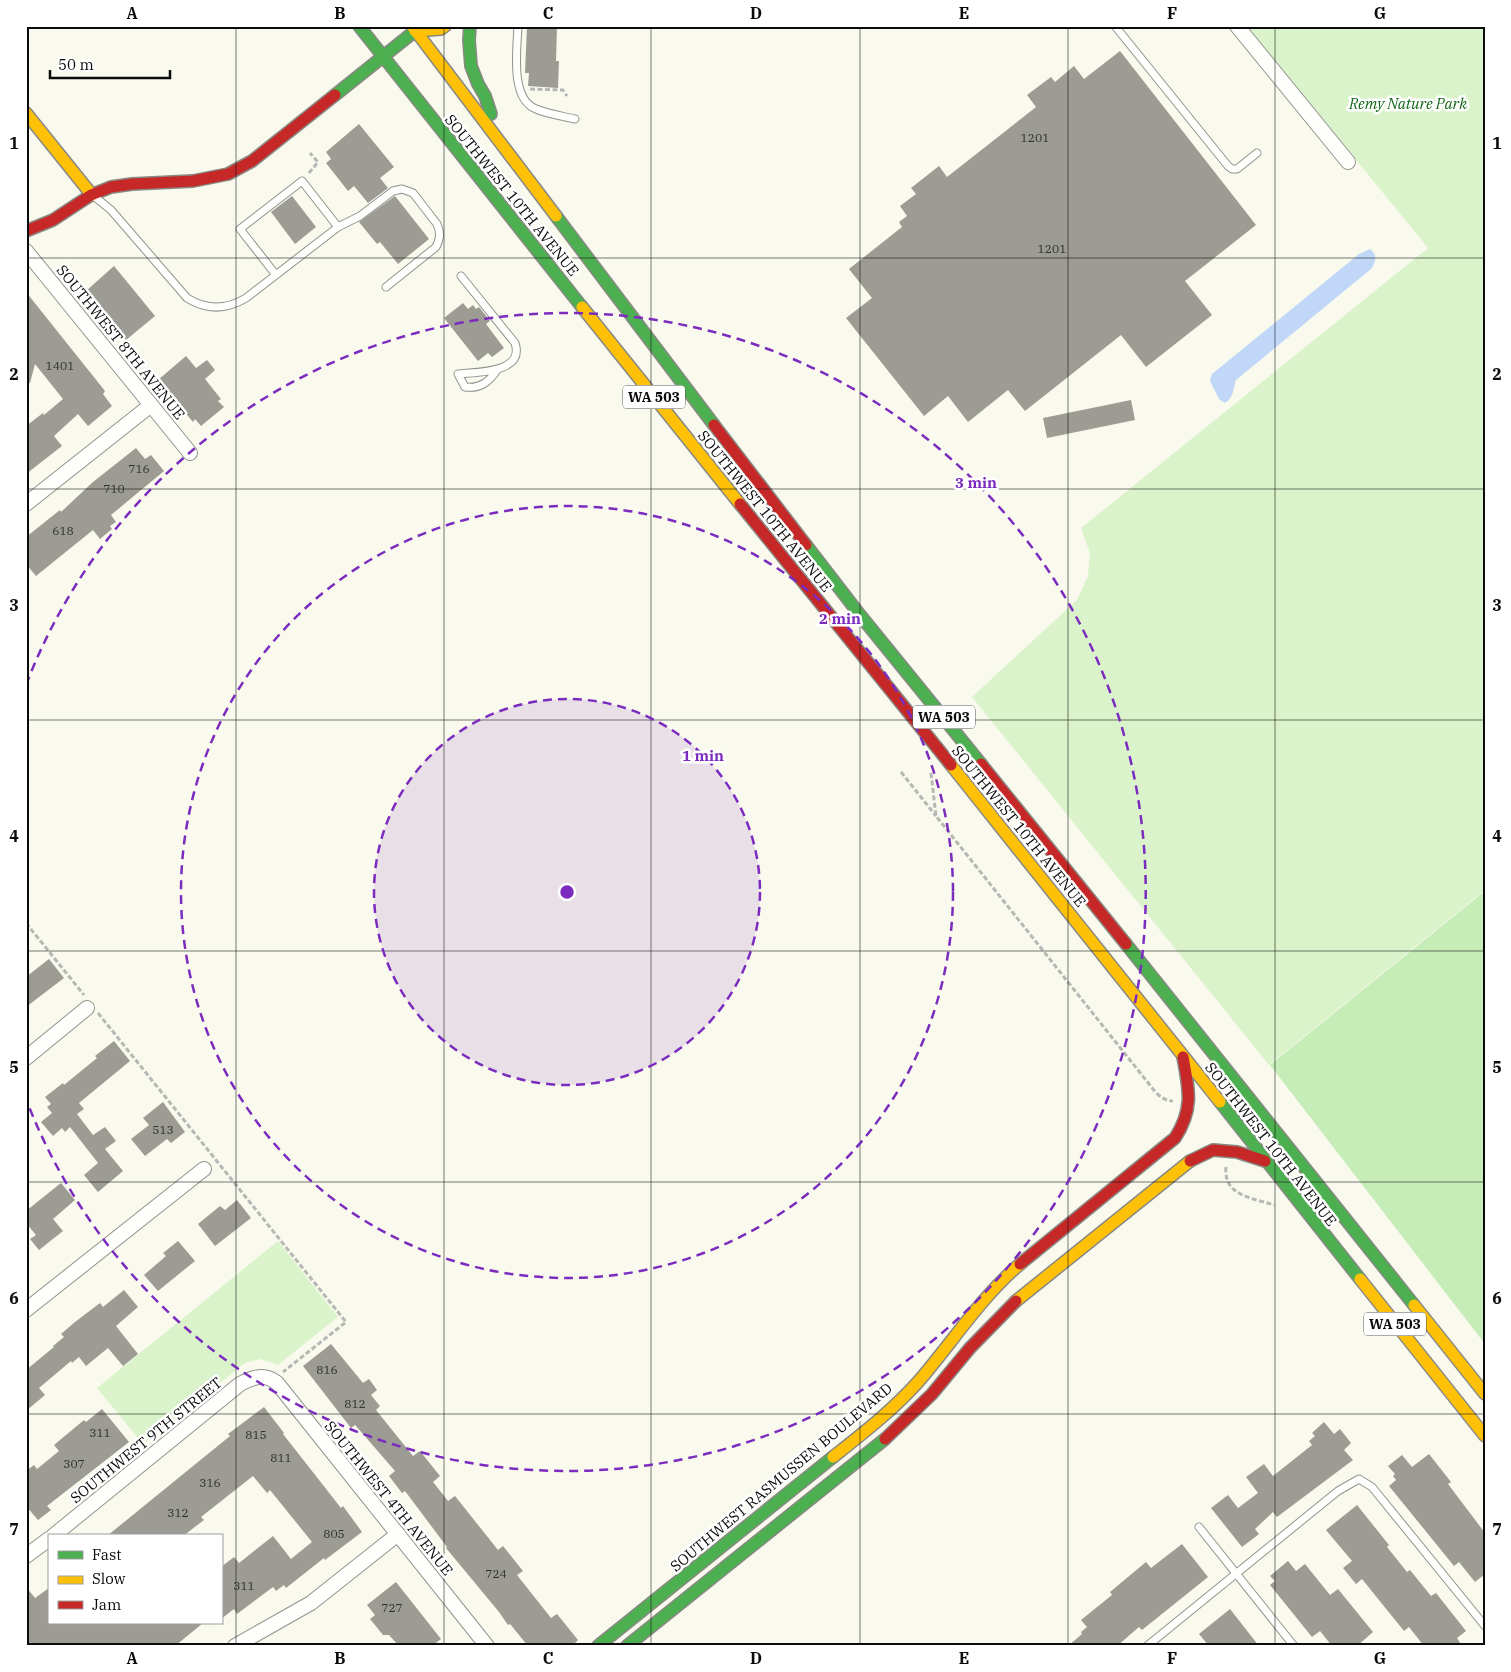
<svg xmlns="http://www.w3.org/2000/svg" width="1511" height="1672" font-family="'IBM Plex Serif',serif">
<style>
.green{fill:#daf3ca}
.forest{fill:#c6ecb8}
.water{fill:#c0d7f8}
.building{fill:#9c9b94}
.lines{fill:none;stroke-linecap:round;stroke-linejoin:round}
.lane-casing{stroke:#92938d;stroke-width:9}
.street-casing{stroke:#92938d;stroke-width:16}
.fast-casing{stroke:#898983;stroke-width:14}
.slow-casing{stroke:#898983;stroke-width:14}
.jam-casing{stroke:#898983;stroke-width:14}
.path{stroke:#b7b7b5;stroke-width:3;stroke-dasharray:5 2.5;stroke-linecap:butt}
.lane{stroke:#fefefc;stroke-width:7}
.street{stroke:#fefefc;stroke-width:14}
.fast{stroke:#4caf50;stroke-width:11}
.slow{stroke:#ffc107;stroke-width:11}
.jam{stroke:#c62828;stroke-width:11}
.grid{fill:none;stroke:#0b0b0b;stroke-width:1;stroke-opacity:0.55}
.ring{fill:none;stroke:#7b2cbf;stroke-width:2.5;stroke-dasharray:9 6}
.labels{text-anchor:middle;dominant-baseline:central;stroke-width:5;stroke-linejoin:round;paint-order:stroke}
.number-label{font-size:12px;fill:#2f2f2d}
.shield{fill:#fff;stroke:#545454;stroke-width:1}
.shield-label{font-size:14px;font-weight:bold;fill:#0b0b0b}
.park-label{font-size:15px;font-style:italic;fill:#156818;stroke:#fff}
.street-label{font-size:15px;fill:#0b0b0b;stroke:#fff}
.centre{fill:#7b2cbf;stroke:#fff;stroke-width:2.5}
.ring-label{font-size:15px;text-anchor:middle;font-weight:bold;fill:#7b2cbf;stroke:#fff;stroke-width:5;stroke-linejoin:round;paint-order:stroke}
.neatline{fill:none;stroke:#0b0b0b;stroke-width:2}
.grid-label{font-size:16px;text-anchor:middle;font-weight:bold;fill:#0b0b0b}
</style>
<rect width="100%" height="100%" fill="#f9faed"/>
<g class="green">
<polygon points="1247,26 1485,26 1485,890 1269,1065 972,697 1077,600 1088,576 1090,553 1081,528 1428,248"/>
<polygon points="278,1241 338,1317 278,1365 260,1359 245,1363 143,1444 97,1388"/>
</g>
<polygon class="forest" points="1485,891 1485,1344 1270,1065"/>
<path class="water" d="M1370,249C1378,255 1376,262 1371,269L1236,380C1233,389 1234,397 1225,403L1219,399L1210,381L1212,374L1359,254Z"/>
<g class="building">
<polygon points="527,26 557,26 556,61 559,61 558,88 528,86 529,73 525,73"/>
<polygon points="1120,51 1256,225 1185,281 1212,315 1146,367 1121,335 1025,411 1008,390 968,422 948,396 924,416 846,318 872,298 849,269 902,227 899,222 907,216 900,206 916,194 911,188 939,166 947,177 1036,107 1027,95 1051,77 1055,82 1074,66 1084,79"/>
<polygon points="359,124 394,167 380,178 388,188 368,203 354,186 348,191 326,163 331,159 326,152"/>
<polygon points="292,196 316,227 295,244 271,212"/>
<polygon points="395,196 429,239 398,264 380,242 377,244 359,222"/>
<polygon points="114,266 155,316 126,340 86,291"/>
<polygon points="26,292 105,391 103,394 112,406 88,426 78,414 54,436 62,446 26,474 26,426 43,413 44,415 63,399 35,364 30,383 26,383"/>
<polygon points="463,303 468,309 473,305 476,309 479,307 490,321 486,324 504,348 492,357 488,353 478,361 444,318"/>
<polygon points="186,356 196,368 207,360 215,370 205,379 221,399 218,401 224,407 201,426 195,419 193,422 158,380"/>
<polygon points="1131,400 1135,420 1047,438 1043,418"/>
<polygon points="136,448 145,459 151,455 164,471 111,515 116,522 110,526 112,529 100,539 93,530 36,576 26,564 26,537 60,510 61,512 93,482"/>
<polygon points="49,959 64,978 26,1007 26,977"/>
<polygon points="114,1041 130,1061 79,1103 84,1109 77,1114 93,1135 105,1127 116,1141 105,1149 123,1171 98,1192 84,1175 98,1163 70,1127 65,1132 62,1128 53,1136 41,1122 52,1113 47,1107 51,1104 45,1097 63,1083 64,1085 97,1058 95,1056"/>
<polygon points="163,1102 185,1132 171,1143 167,1139 145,1156 131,1139 149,1125 143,1118"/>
<polygon points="61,1183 75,1200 53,1219 63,1231 39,1250 30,1239 36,1235 26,1223 26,1211"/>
<polygon points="237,1200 251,1218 215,1246 198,1224 220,1206 225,1210"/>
<polygon points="178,1241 195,1261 158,1291 144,1275 166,1256 163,1253"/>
<polygon points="124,1290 138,1307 116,1326 138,1354 123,1366 108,1348 86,1366 79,1357 72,1363 71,1361 39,1388 45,1395 26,1411 26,1370 54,1347 53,1346 64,1337 61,1334 75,1322 100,1303 103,1307"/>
<polygon points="331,1344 363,1383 369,1379 377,1390 371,1395 380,1406 376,1410 413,1456 420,1451 440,1476 433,1482 448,1501 455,1496 498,1550 503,1546 523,1571 517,1575 551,1618 557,1614 578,1640 572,1646 528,1646 510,1624 508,1625 499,1612 446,1548 447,1547 405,1491 402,1493 389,1476 395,1471 356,1426 355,1425 351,1428 303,1366"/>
<polygon points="264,1407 284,1433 283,1434 341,1508 343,1506 362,1532 325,1560 324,1558 286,1588 284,1585 276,1591 273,1587 237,1614 234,1609 221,1619 221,1567 234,1557 239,1563 273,1536 291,1559 312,1542 270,1490 267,1493 253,1476 201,1517 204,1520 183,1536 107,1536 230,1436 228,1434"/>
<polygon points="102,1409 129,1442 47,1506 51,1510 38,1520 26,1506 26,1471 34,1465 37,1469 59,1451 54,1445 84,1420 86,1422"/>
<polygon points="1324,1422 1334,1434 1340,1429 1351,1443 1344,1450 1353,1460 1277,1517 1273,1512 1255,1529 1259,1534 1242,1547 1211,1508 1228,1495 1238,1508 1258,1493 1246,1477 1264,1464 1273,1476 1312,1445 1309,1441 1315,1436 1312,1433"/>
<polygon points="1429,1454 1451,1482 1448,1484 1485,1533 1485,1574 1475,1582 1459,1562 1454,1566 1389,1486 1396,1480 1393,1476 1395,1474 1388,1466 1402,1455 1412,1467"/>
<polygon points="1357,1505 1389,1545 1387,1547 1407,1572 1410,1570 1431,1596 1436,1593 1466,1631 1457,1638 1462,1646 1424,1646 1409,1627 1404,1631 1362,1579 1356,1584 1343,1568 1352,1561 1326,1530"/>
<polygon points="1182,1544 1208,1577 1142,1630 1139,1627 1117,1646 1068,1646 1082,1634 1081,1632 1087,1627 1081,1620 1112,1595 1110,1592 1146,1562 1151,1568"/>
<polygon points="1288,1561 1296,1571 1305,1564 1330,1595 1338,1589 1373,1632 1357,1646 1332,1646 1320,1631 1312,1637 1270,1585 1275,1581 1270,1576"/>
<polygon points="396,1582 441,1639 432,1646 399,1646 389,1635 383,1635 370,1619 375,1615 367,1605"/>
<polygon points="26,1587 35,1598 49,1588 49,1623 203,1623 175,1646 26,1646"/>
<polygon points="1230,1609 1259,1646 1209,1646 1199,1634"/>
</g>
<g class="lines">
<g class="lane-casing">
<g id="lane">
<path d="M518,26C517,50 510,99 536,109C548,114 562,116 575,119"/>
<polyline points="1115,26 1228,166 1232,169 1237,169 1257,153"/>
<path d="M95,197L111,210L187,298C206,310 226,310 246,298L338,227L302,181L240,229L276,275"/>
<path d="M338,227L360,216L393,191L402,189L413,193L437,224C441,233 440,239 436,247L386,287"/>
<path d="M461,276L515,343C525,373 477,372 458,374L465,387C480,389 489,382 497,370"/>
<polyline points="1199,1527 1294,1646"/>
<polyline points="1147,1646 1338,1491 1359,1479 1372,1487 1485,1626"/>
</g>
</g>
<g class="street-casing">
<g id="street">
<polyline points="1237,26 1348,162"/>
<polyline points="26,251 190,453"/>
<polyline points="26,504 151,405"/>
<polyline points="26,1058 87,1008"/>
<polyline points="26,1310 204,1169"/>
<path d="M53,1536L240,1384C253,1377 265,1373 277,1383L487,1646"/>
<polyline points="26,1556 49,1539"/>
<polyline points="235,1646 311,1603 398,1534"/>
</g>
</g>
<g class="fast-casing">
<g id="fast">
<polyline points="359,26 582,307"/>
<polyline points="470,26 469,40 471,66 478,84 485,96 491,114"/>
<polyline points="335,95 415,31 416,26"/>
<polyline points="556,216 714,425"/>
<polyline points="806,545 860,615 981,764"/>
<polyline points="1126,944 1414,1305"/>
<polyline points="1220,1102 1360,1279"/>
<polyline points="598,1646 833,1457"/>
<polyline points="627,1646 885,1439"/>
</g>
</g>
<g class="slow-casing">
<g id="slow">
<polyline points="412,26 556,216"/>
<polyline points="415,31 441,29 445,26"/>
<polyline points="26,113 92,195"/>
<polyline points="582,307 740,504"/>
<polyline points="951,765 1220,1102"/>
<polyline points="1360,1279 1485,1436"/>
<polyline points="1016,1301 1190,1161"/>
<polyline points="1414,1305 1485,1394"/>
<path d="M833,1457C862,1434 893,1410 918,1382C952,1343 980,1298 1020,1264"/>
</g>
</g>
<g class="jam-casing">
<g id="jam">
<polyline points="26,231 53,220 91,195 111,187 132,184 193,181 228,174 252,161 335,95"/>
<polyline points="714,425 806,545"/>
<polyline points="740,504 951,765"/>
<polyline points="981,764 1126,944"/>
<polyline points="1190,1161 1213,1150 1237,1152 1265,1161"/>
<path d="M1020,1264L1175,1138C1194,1109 1189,1089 1183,1057"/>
<polyline points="885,1439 932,1394 970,1348 1016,1301"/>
</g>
</g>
<g class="path">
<polyline points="530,89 563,90 567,96"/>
<polyline points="309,173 318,162 310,153"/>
<polyline points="901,772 936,816"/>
<path d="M931,773L936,816L1153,1089C1158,1095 1164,1101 1173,1101"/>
<polyline points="26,923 84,995"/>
<polyline points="98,1013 346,1322 283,1372"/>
<path d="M1226,1167C1223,1196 1253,1198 1274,1205"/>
</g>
<use href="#lane" class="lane"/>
<use href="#street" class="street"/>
<use href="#fast" class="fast"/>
<use href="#slow" class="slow"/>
<use href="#jam" class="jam"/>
</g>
<path class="grid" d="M236,26V1646M444,26V1646M651,26V1646M860,26V1646M1068,26V1646M1275,26V1646M26,258H1485M26,489H1485M26,720H1485M26,951H1485M26,1182H1485M26,1414H1485"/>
<circle cx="567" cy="892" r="193" fill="#7b2cbf" fill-opacity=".12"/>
<g class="ring">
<circle cx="567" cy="892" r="193"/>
<circle cx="567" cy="892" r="386"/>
<path d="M26 685A579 579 0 1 1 26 1099"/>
</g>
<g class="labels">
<g class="number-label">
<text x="1035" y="137">1201</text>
<text x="1052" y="248">1201</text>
<text x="60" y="365">1401</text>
<text x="139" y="468">716</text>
<text x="114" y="488">710</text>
<text x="63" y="530">618</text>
<text x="163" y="1129">513</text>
<text x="327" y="1369">816</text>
<text x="355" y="1403">812</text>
<text x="100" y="1432">311</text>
<text x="256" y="1434">815</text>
<text x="281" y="1457">811</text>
<text x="74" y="1463">307</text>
<text x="210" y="1482">316</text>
<text x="178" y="1512">312</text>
<text x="334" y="1533">805</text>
<text x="496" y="1573">724</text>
<text x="244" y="1585">311</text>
<text x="392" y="1607">727</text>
</g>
<g class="shield">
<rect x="623" y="385.5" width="62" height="23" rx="4"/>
<rect x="913" y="705.5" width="62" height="23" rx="4"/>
<rect x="1364" y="1312.5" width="62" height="23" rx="4"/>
</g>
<g class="shield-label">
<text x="654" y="397">WA 503</text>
<text x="944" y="717">WA 503</text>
<text x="1395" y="1324">WA 503</text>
</g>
<g class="park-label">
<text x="1408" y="103">Remy Nature Park</text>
</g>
<g class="street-label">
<text transform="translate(512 195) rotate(51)">SOUTHWEST 10TH AVENUE</text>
<text transform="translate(121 342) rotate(51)">SOUTHWEST 8TH AVENUE</text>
<text transform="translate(765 511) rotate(51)">SOUTHWEST 10TH AVENUE</text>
<text transform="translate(1019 826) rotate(51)">SOUTHWEST 10TH AVENUE</text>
<text transform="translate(1271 1144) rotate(52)">SOUTHWEST 10TH AVENUE</text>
<text transform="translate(146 1440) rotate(-39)">SOUTHWEST 9TH STREET</text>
<text transform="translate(781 1477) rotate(-40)">SOUTHWEST RASMUSSEN BOULEVARD</text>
<text transform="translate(389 1498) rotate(51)">SOUTHWEST 4TH AVENUE</text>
</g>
</g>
<circle cx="567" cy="892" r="8" class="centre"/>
<g class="ring-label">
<text x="976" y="488">3 min</text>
<text x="840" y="624">2 min</text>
<text x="703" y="761">1 min</text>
</g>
<rect width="1511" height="1672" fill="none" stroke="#ffffff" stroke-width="55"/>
<rect x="48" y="1534" width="175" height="90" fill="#ffffff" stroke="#9d9d9d"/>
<rect x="58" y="1551" width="25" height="8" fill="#4caf50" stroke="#9d9d9d"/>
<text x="92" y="1560" font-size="15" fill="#0b0b0b">Fast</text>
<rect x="58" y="1576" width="25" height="8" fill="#ffc107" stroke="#9d9d9d"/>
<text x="92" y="1584" font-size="15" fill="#0b0b0b">Slow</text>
<rect x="58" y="1601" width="25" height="8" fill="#c62828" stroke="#9d9d9d"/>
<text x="92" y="1610" font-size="15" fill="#0b0b0b">Jam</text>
<path d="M50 70v8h120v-8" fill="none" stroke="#0b0b0b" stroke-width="2.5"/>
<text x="58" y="70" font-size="15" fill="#0b0b0b" stroke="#ffffff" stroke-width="4" paint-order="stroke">50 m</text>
<rect x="28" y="28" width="1456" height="1616" class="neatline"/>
<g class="grid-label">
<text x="132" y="19">A</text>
<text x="340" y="19">B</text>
<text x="548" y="19">C</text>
<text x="756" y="19">D</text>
<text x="964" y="19">E</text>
<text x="1172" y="19">F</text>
<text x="1380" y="19">G</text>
<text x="14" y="149">1</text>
<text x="1497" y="149">1</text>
<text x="14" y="380">2</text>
<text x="1497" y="380">2</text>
<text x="14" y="611">3</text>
<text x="1497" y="611">3</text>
<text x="14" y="842">4</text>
<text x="1497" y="842">4</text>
<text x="14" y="1073">5</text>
<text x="1497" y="1073">5</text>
<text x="14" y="1304">6</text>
<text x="1497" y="1304">6</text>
<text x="14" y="1535">7</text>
<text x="1497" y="1535">7</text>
<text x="132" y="1664">A</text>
<text x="340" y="1664">B</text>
<text x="548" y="1664">C</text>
<text x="756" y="1664">D</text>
<text x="964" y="1664">E</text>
<text x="1172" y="1664">F</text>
<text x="1380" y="1664">G</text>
</g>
</svg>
